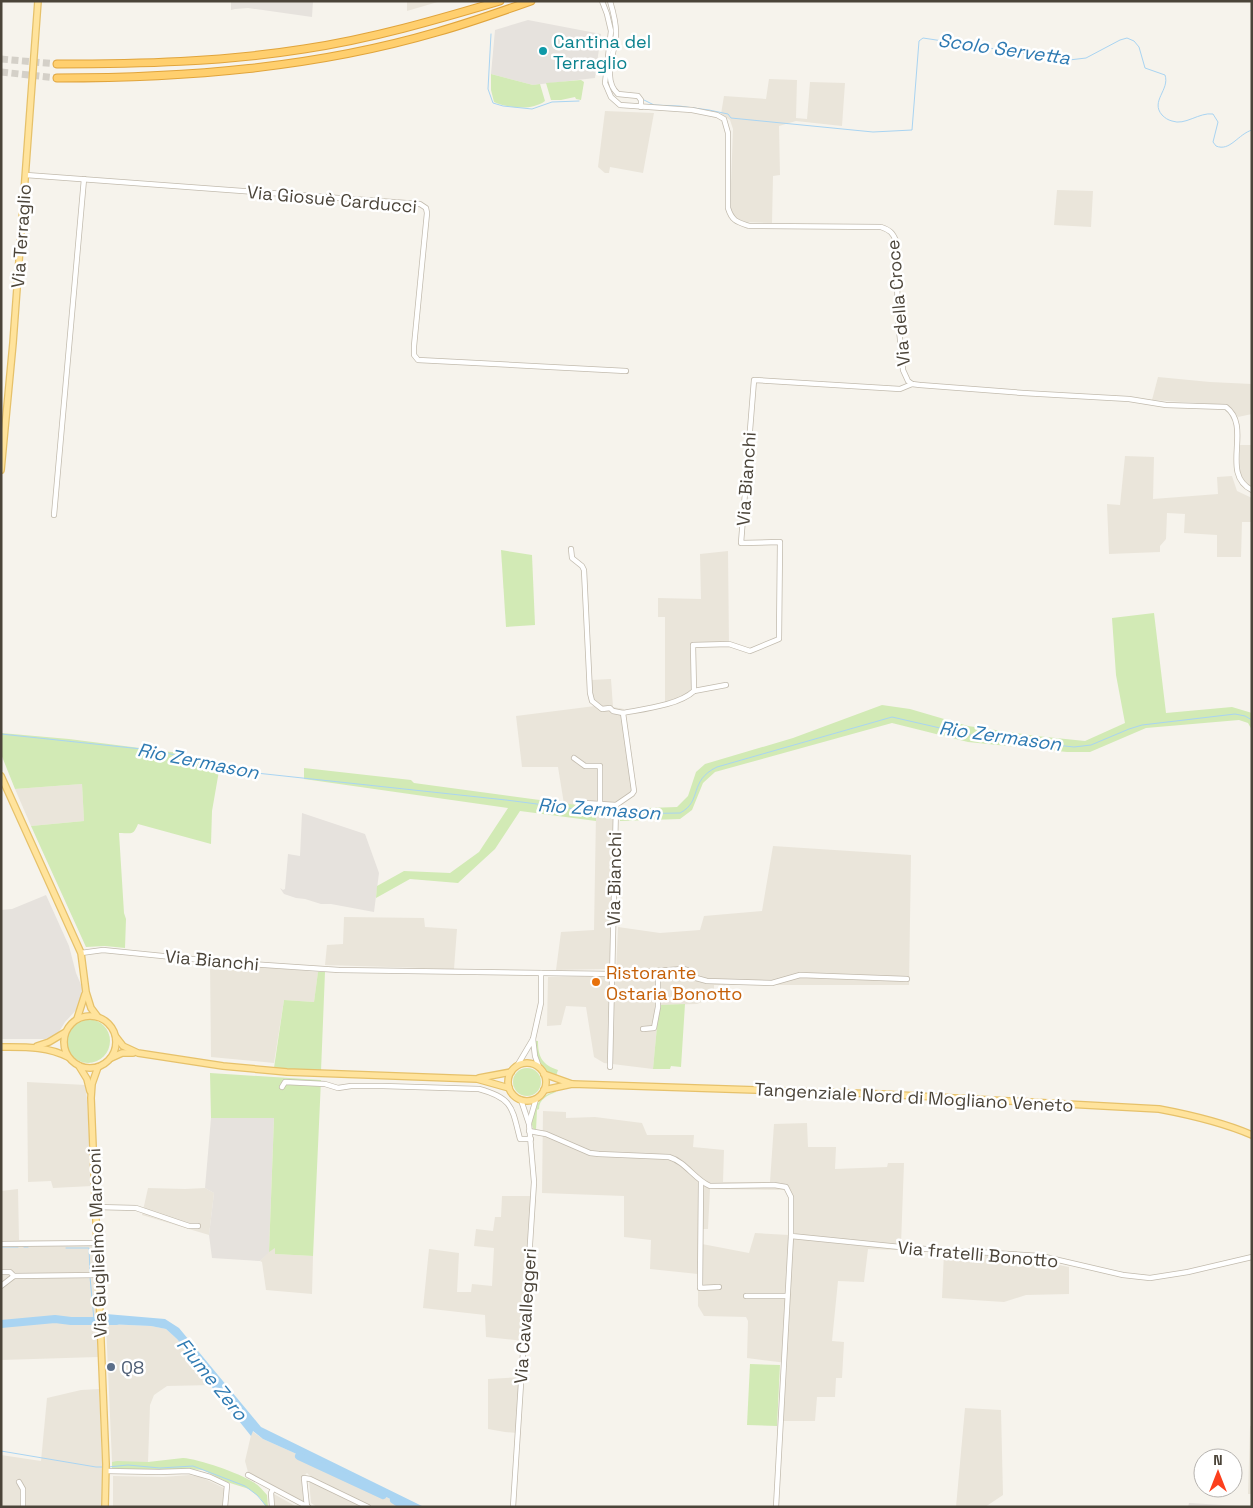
<svg xmlns="http://www.w3.org/2000/svg" width="1253" height="1508" font-family="'Space Grotesk',sans-serif">
<style>
.residential{fill:#eae5da;fill-rule:evenodd}
.industrial{fill:#e6e2dd}
.green{fill:#d2eab5}
.water{fill:#a9d4f2}
.lines{fill:none;stroke-linecap:round;stroke-linejoin:round}
.stream{stroke:#a9d4f2;stroke-width:1}
.river{stroke:#a9d4f2;stroke-width:8}
.highway-tunnel{stroke:#d4d0c8;stroke-width:7;stroke-dasharray:7 3.5;stroke-linecap:butt}
.minor-casing{stroke:#c2bbae;stroke-width:6}
.major-casing{stroke:#e6c16a;stroke-width:8}
.highway-casing{stroke:#e0a43c;stroke-width:9}
.minor{stroke:#fff;stroke-width:4.5}
.major{stroke:#ffe39c;stroke-width:5.5}
.highway{stroke:#ffcf6e;stroke-width:7}
.culture-dot{fill:#0f9aa8;stroke:#fff;stroke-width:2}
.food-dot{fill:#e8710a;stroke:#fff;stroke-width:2}
.service-dot{fill:#5c6f8a;stroke:#fff;stroke-width:2}
.labels{text-anchor:middle;dominant-baseline:central;stroke-width:5;stroke-linejoin:round;paint-order:stroke}
.culture-label{font-size:18px;fill:#0d838f;stroke:#fff;text-anchor:start}
.street-label{font-size:18px;fill:#4b4439;stroke:#fff}
.food-label{font-size:18px;fill:#c56008;stroke:#fff;text-anchor:start}
.service-label{font-size:18px;fill:#4e5e75;stroke:#fff;text-anchor:start}
.water-label{font-size:19px;font-style:italic;fill:#2e7ab2;stroke:#fff}
</style>
<rect width="100%" height="100%" fill="#f6f3ec"/>
<g class="residential">
<polygon points="407,1 441,1 407,11"/>
<polygon points="769,79 797,80 796,118 807,119 810,82 845,83 842,126 796,121 779,126 780,175 773,176 772,223 744,222 733,216 730,211 733,129 730,120 721,114 724,96 766,99"/>
<polygon points="605,111 654,113 643,173 610,167 609,173 605,173 598,167"/>
<polygon points="1057,190 1093,191 1091,227 1054,225"/>
<polygon points="1158,377 1210,382 1252,384 1252,414 1238,417 1233,410 1226,407 1212,404 1152,400"/>
<polygon points="1240,445 1252,445 1252,489 1243,485 1239,473"/>
<polygon points="1125,456 1154,457 1153,499 1218,494 1217,477 1232,476 1237,491 1252,498 1252,522 1242,522 1241,557 1217,557 1217,535 1184,533 1185,514 1167,513 1166,539 1160,546 1160,552 1109,554 1107,504 1120,505"/>
<polygon points="728,551 729,645 694,645 693,693 665,702 665,617 658,617 658,598 701,599 700,554"/>
<polygon points="611,679 613,707 624,709 622,717 632,791 614,810 564,804 558,767 522,767 516,716 595,706 593,700 591,680"/>
<polygon points="82,784 84,821 31,826 15,789"/>
<polygon points="596,814 614,816 614,889 609,969 556,970 561,932 594,930"/>
<polygon points="773,846 911,855 909,985 714,985 714,997 697,1004 659,1005 653,1069 604,1063 594,1057 586,1007 566,1006 561,1025 547,1026 548,977 613,976 616,973 618,927 660,933 700,930 704,916 762,911"/>
<polygon points="344,917 424,918 425,927 457,929 454,969 325,965 327,945 343,944"/>
<polygon points="210,962 318,972 314,1002 284,1000 274,1063 211,1057"/>
<polygon points="27,1082 86,1085 92,1186 53,1188 51,1181 28,1182"/>
<path d="M543,1111L566,1112V1118L595,1117L642,1123L647,1135H694L693,1147L724,1150L723,1182H770L774,1124L807,1123L808,1147H836L835,1169L887,1167L888,1163H904L901,1244L896,1250L868,1249L864,1282L838,1281L832,1341L844,1342L842,1378H836L835,1397H817L815,1421H783L787,1363L747,1358L748,1321L746,1317L704,1316L698,1306V1274L650,1269L651,1240L624,1237V1196L542,1193ZM710,1189L786,1190L789,1199V1235L755,1233L749,1253L702,1244L703,1229H708Z"/>
<polygon points="148,1188 185,1189 205,1188 214,1193 209,1235 142,1215"/>
<polygon points="18,1189 19,1240 96,1241 98,1357 1,1360 1,1191"/>
<polygon points="502,1196 535,1196 525,1341 486,1337 485,1315 423,1308 429,1249 459,1253 457,1292 471,1292 472,1284 492,1286 494,1248 474,1246 476,1229 493,1231 495,1217 501,1217"/>
<polygon points="275,1248 275,1254 313,1256 312,1294 266,1290 262,1262 260,1261 271,1249"/>
<polygon points="944,1252 1026,1258 1069,1267 1069,1294 1026,1295 1004,1302 942,1298"/>
<polygon points="106,1324 151,1326 166,1329 177,1339 214,1385 167,1386 154,1395 150,1405 148,1462 112,1462"/>
<polygon points="522,1377 518,1433 505,1432 488,1429 488,1379"/>
<polygon points="99,1389 104,1507 1,1506 1,1455 41,1461 47,1398 81,1390"/>
<polygon points="965,1408 1001,1410 1003,1495 985,1507 956,1507"/>
<polygon points="1250,1426 1252,1426 1252,1494 1248,1494"/>
<polygon points="252,1431 263,1439 337,1472 406,1507 370,1507 311,1477 307,1473 304,1476 306,1503 248,1472 245,1461"/>
<polygon points="189,1475 201,1477 224,1488 226,1507 113,1507 113,1476 163,1477"/>
<polygon points="309,1480 361,1507 317,1507 311,1503"/>
<polygon points="274,1494 297,1507 275,1507"/>
</g>
<g class="industrial">
<polygon points="231,1 313,1 312,17 248,8 235,9 231,10"/>
<polygon points="528,20 601,34 595,78 533,85 491,74 495,30"/>
<polygon points="302,813 365,834 379,873 374,912 331,904 321,904 305,899 296,898 284,894 280,888 283,890 285,889 288,854 300,856"/>
<polygon points="46,895 69,946 76,973 82,987 81,1001 78,1008 65,1022 57,1035 48,1039 1,1039 1,910 12,909"/>
<polygon points="274,1117 269,1252 260,1261 212,1258 209,1235 214,1193 205,1188 211,1118"/>
<polygon points="1189,1503 1240,1506 1240,1507 1188,1507"/>
</g>
<g class="green">
<path d="M491,74L533,85L540,84L545,101C532,111 508,108 494,102L491,90Z"/>
<polygon points="581,80 584,82 581,100 576,99 575,97 561,100 551,100 546,83"/>
<polygon points="501,550 532,555 535,625 506,627"/>
<polygon points="1154,613 1166,713 1232,707 1252,713 1252,730 1248,723 1239,720 1146,728 1090,752 1067,752 968,742 892,723 715,772 703,783 692,810 680,819 620,821 620,809 677,807 688,796 696,772 705,764 793,738 882,705 910,709 968,726 1036,736 1085,741 1125,723 1116,675 1112,618"/>
<path d="M1,733L69,739L179,753L220,765L212,811L211,844L138,824C133,836 132,833 119,833L124,913L126,919L125,948L105,946L86,947L31,826L84,821L82,784L15,789L1,754Z"/>
<polygon points="304,768 411,780 414,783 614,810 614,816 596,814 596,821 520,811 495,849 458,883 410,879 376,898 377,886 404,871 450,873 479,852 508,808 304,779"/>
<polygon points="318,972 325,972 321,1071 274,1068 284,1000 314,1002"/>
<polygon points="685,1004 681,1067 671,1066 670,1069 653,1069 659,1005"/>
<circle cx="88" cy="1041" r="22"/>
<path d="M536,1041H538C538,1058 543,1065 558,1070L556,1076C541,1071 536,1057 536,1041Z"/>
<circle cx="527" cy="1082" r="14"/>
<polygon points="210,1073 321,1080 313,1256 275,1254 275,1248 269,1252 274,1118 211,1118"/>
<path d="M556,1091V1092C548,1095 539,1099 539,1109L537,1110L536,1130H534C526,1115 540,1094 556,1091Z"/>
<polygon points="750,1364 780,1365 777,1426 747,1425"/>
<path d="M183,1458C199,1459 239,1473 253,1482C259,1485 263,1491 267,1495L268,1507H266L260,1498L249,1489L227,1482L203,1470L189,1469L169,1471L112,1470V1462L117,1461L148,1462Z"/>
</g>
<polygon class="water" points="106,1314 165,1319 179,1328 261,1427 424,1507 406,1507 337,1472 263,1439 253,1431 251,1436 211,1386 214,1384 177,1339 166,1329 151,1326 106,1324"/>
<g class="lines">
<g class="stream">
<polyline points="491,34 488,89 493,103 503,106 532,109 552,102 579,101"/>
<path d="M644,100L654,105L679,106L709,110L728,114L731,118L873,132L912,130L919,41L923,38L1069,60L1086,58L1120,40L1127,38L1134,41L1139,47L1145,68L1165,75C1170,90 1150,101 1162,115C1165,118 1168,120 1172,121C1185,126 1199,112 1213,114L1218,122L1213,142L1216,146C1230,152 1238,134 1252,130"/>
<polyline points="1,734 151,750 195,759 218,767 247,772 506,800 614,814"/>
<path d="M618,814L680,813C703,801 688,781 717,767L892,717L975,736L1074,747L1091,745L1129,729L1142,725L1235,714L1245,716L1252,720"/>
<polyline points="1,1247 18,1247"/>
<polyline points="24,1247 28,1247"/>
<polyline points="66,1248 89,1248 90,1272"/>
<polyline points="90,1277 94,1320"/>
<polyline points="1,1451 96,1467 104,1467"/>
<polyline points="108,1467 128,1465 160,1468 193,1466 245,1486 257,1495 267,1507"/>
</g>
<g class="river">
<polyline points="1,1324 55,1319 71,1321 116,1321"/>
<polyline points="299,1456 383,1495"/>
<polyline points="394,1500 405,1507"/>
</g>
<g class="highway-tunnel">
<polyline points="1,59 57,64"/>
<polyline points="1,72 57,78"/>
</g>
<g class="minor-casing">
<g id="minor">
<path d="M602,1L607,14L611,31L605,83L611,97L620,105L692,110L717,115L724,119L728,133V208C732,221 737,222 749,226L881,227C890,230 893,233 896,241L898,319L903,370L908,381L912,384L920,385L1023,393L1129,399L1166,405L1226,407C1253,427 1219,474 1252,490"/>
<path d="M610,1C613,11 616,22 616,33C616,52 601,79 618,94L638,96L641,100V107"/>
<polyline points="26,175 420,204 426,208 427,213 414,346 414,355 418,360 626,371"/>
<polyline points="54,515 84,179"/>
<polyline points="571,549 572,558 582,566 584,570 590,693 592,701 602,709 610,708 613,711 623,713"/>
<polyline points="694,691 726,685"/>
<polyline points="574,758 585,766 600,766 600,804"/>
<polyline points="584,803 616,805"/>
<polyline points="81,953 103,950 222,962 339,970 613,974 683,969 687,970 696,978 707,981 772,983 800,975 907,979"/>
<polyline points="643,1029 654,1028 658,1007 658,971"/>
<polyline points="533,1039 541,1003 541,973"/>
<polyline points="517,1066 533,1039 535,1056 539,1067"/>
<path d="M610,1067L616,805L632,794L634,791L623,713C644,709 679,705 694,691L693,645L729,644L750,651L779,639L780,542L741,543L754,380L900,389L912,384"/>
<path d="M282,1087L285,1082L325,1084L338,1088L351,1086H383L479,1089C513,1098 512,1108 520,1139H531"/>
<polyline points="529,1123 536,1099"/>
<path d="M529,1131L546,1134L590,1153L599,1154L669,1157C686,1162 694,1179 710,1186L774,1185L786,1187L791,1197V1236L910,1248L1041,1256L1123,1275L1150,1278L1188,1272L1252,1257"/>
<polyline points="701,1182 700,1288 719,1287"/>
<polyline points="96,1207 136,1208 189,1226 198,1226"/>
<polyline points="1,1244 97,1243"/>
<polyline points="1,1272 10,1272 14,1276"/>
<polyline points="1,1286 14,1276 98,1275"/>
<polyline points="746,1296 787,1296"/>
<polyline points="106,1471 159,1472 189,1471 210,1477 227,1485 225,1507"/>
<polyline points="248,1475 308,1507"/>
<polyline points="19,1482 23,1489 23,1507"/>
<polyline points="272,1507 271,1493 273,1489"/>
<polyline points="307,1507 304,1478 310,1479 368,1507"/>
<polyline points="513,1507 534,1182 529,1124 521,1100"/>
<polyline points="776,1507 791,1236"/>
</g>
</g>
<g class="major-casing">
<g id="major">
<polyline points="1,470 13,343 38,1"/>
<polyline points="1,776 81,953 86,992 91,1008 97,1016"/>
<circle cx="90" cy="1042" r="26"/>
<polyline points="77,1019 85,994"/>
<polyline points="116,1037 123,1046 138,1053 223,1066 287,1072 477,1079 509,1088"/>
<polyline points="37,1046 49,1042 64,1033"/>
<path d="M1,1047C25,1047 47,1046 68,1057"/>
<polyline points="111,1058 122,1053 133,1053"/>
<circle cx="527" cy="1082" r="19"/>
<polyline points="79,1066 87,1079 90,1091"/>
<polyline points="98,1067 92,1084 91,1098 106,1464 105,1507"/>
<polyline points="544,1074 572,1084"/>
<polyline points="479,1078 511,1072"/>
<path d="M544,1090L572,1084L881,1094L1159,1109C1191,1115 1222,1122 1252,1135"/>
</g>
</g>
<g class="highway-casing">
<g id="highway">
<path d="M57,64C140,64 222,62 304,49C371,39 436,20 500,1"/>
<path d="M57,78C185,78 314,68 437,32C469,23 500,12 531,1"/>
</g>
</g>
<use href="#minor" class="minor"/>
<use href="#major" class="major"/>
<use href="#highway" class="highway"/>
</g>
<circle class="culture-dot" cx="543" cy="51" r="5"/>
<circle class="food-dot" cx="596" cy="982" r="5"/>
<circle class="service-dot" cx="111" cy="1367" r="5"/>
<g class="labels">
<g class="culture-label">
<text x="553" y="41">Cantina del<tspan x="553" dy="21">Terraglio</tspan></text>
</g>
<g class="street-label">
<text transform="translate(332 199) rotate(5)">Via Giosuè Carducci</text>
<text transform="translate(21 236) rotate(-86)">Via Terraglio</text>
<text transform="translate(898 303) rotate(-95)">Via della Croce</text>
<text transform="translate(746 479) rotate(-86)">Via Bianchi</text>
<text transform="translate(614 879) rotate(-89)">Via Bianchi</text>
<text transform="translate(212 960) rotate(5)">Via Bianchi</text>
<text transform="translate(914 1097) rotate(3)">Tangenziale Nord di Mogliano Veneto</text>
<text transform="translate(97 1243) rotate(-92)">Via Guglielmo Marconi</text>
<text transform="translate(978 1254) rotate(5)">Via fratelli Bonotto</text>
<text transform="translate(525 1316) rotate(-86)">Via Cavalleggeri</text>
</g>
<g class="food-label">
<text x="606" y="972">Ristorante<tspan x="606" dy="21">Ostaria Bonotto</tspan></text>
</g>
<g class="service-label">
<text x="121" y="1367">Q8</text>
</g>
<g class="water-label">
<text transform="translate(1004 49) rotate(8)">Scolo Servetta</text>
<text transform="translate(1000 736) rotate(8)">Rio Zermason</text>
<text transform="translate(198 761) rotate(11)">Rio Zermason</text>
<text transform="translate(599 809) rotate(4)">Rio Zermason</text>
<text transform="translate(212 1379) rotate(51)">Fiume Zero</text>
</g>
</g>
<rect width="1253" height="1508" fill="none" stroke="#4b4439" stroke-width="5"/>
<g transform="translate(1218 1473)"><circle r="24" fill="#ffffff" stroke="#b7b4b0"/>
<path d="M0-4L9 19L0 12L-9 19Z" fill="#fc3f1d"/>
<text y="-8" font-size="14" font-weight="bold" text-anchor="middle" fill="#4b4439">N</text>
</g>
</svg>
